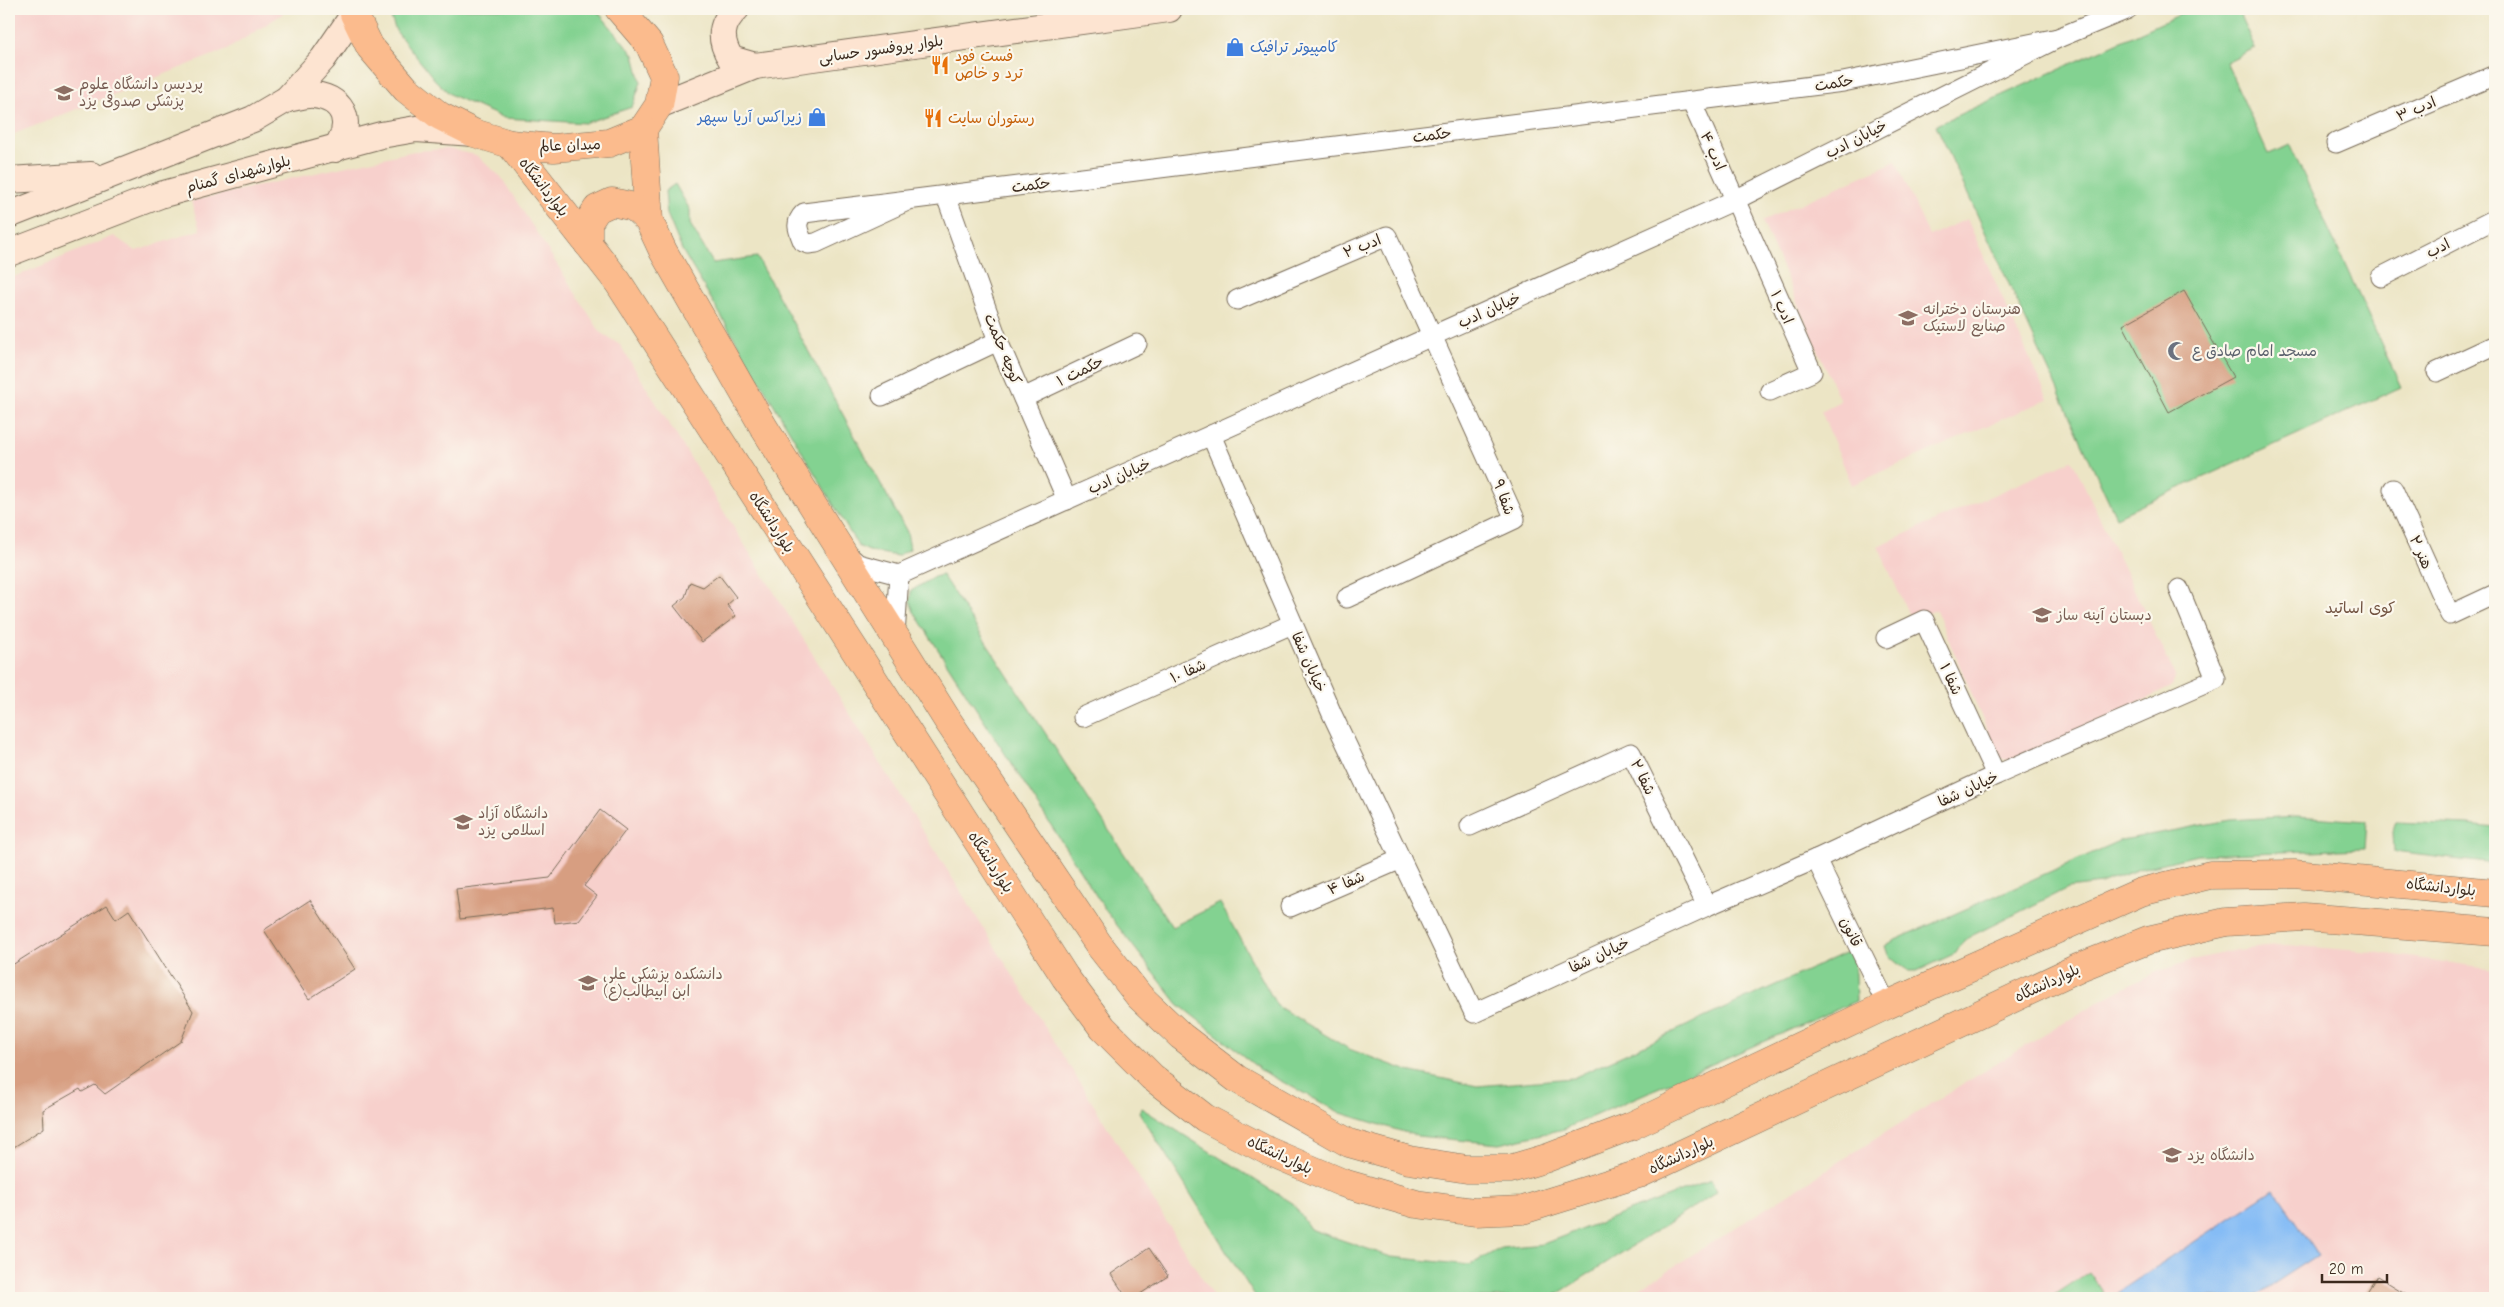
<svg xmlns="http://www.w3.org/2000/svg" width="2504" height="1307" font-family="'Comic Neue','Playpen Sans Arabic',sans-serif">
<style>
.built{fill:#f7d0cc}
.green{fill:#83d291;stroke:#5f7e58}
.water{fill:#85bcf5;stroke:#60738a}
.building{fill:#d79e81}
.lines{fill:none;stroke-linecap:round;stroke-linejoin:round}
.minor-casing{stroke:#796b58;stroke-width:21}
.secondary-casing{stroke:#796b58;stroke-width:28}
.primary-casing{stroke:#796b58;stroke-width:29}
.minor{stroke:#fff;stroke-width:19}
.secondary{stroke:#fde4d1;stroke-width:26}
.primary{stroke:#fbbb8d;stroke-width:28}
.labels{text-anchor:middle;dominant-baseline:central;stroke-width:4.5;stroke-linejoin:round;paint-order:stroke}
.shop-label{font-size:15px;fill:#366cbe;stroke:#fbf7ec;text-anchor:start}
.street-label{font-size:15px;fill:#3b2a1e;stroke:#fbf7ec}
.food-label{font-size:15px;fill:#c56008;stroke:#fbf7ec;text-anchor:start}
.education-label{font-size:15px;fill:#785e54;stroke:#fbf7ec;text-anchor:start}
.worship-label{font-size:15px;fill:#5b616d;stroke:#fbf7ec;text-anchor:start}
.neighbourhood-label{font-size:16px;fill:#725341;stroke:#fbf7ec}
</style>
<rect width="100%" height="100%" fill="#fbf7ec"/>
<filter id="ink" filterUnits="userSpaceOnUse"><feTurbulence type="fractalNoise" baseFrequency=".02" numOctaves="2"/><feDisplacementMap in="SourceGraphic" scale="10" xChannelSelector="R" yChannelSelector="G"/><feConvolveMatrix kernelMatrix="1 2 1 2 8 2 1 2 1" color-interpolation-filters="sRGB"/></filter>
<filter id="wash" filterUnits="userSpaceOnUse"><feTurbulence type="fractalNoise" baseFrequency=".0096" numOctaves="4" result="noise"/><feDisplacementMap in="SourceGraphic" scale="20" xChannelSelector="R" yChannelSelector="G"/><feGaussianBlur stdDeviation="1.12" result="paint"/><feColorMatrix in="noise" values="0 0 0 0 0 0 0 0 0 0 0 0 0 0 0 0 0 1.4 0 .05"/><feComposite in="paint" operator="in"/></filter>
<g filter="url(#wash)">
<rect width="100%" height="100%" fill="#ece5c5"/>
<g class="built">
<polygon points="9,9 285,9 281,15 228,49 9,136"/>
<polygon points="448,149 476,155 501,177 601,333 620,345 1214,1298 9,1298 9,279 114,236 136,251 200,230 191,201 414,151"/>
<polygon points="1896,161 1929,236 1967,219 2048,399 1852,485 1821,411 1840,401 1762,221"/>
<polygon points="2072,460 2175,675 2171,687 2016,762 1999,758 1936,610 1911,620 1878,546"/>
<polygon points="2286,945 2373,952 2495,969 2495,1298 1624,1298 1937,1100 2105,998 2154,973 2192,960 2237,950"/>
</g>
<g class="green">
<polygon points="388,9 592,9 599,13 634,55 641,82 632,107 585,123 504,118 451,95 435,80 396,31"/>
<polygon points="2192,9 2237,9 2255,48 2226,62 2268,154 2290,145 2401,387 2116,517 1936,125"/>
<polygon points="675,184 690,210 690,224 713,263 757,257 907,532 910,549 897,556 869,551 858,546 682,250 667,214 665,191"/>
<polygon points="942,575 1172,927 1220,903 1277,1006 1349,1049 1408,1071 1477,1086 1573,1078 1854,949 1856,1001 1564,1129 1499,1144 1417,1136 1341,1113 1262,1071 1178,1004 1106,911 914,612 910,601 911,591 934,577"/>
<polygon points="2296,816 2367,821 2365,849 2197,855 2139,869 2101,884 2068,888 1971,936 1962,943 1956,953 1917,971 1909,971 1897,963 1888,955 1885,946 1893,941 2122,840 2230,820"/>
<polygon points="2396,822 2468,825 2495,828 2495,864 2394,852 2393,831"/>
<polygon points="1141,1108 1293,1204 1310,1229 1391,1257 1470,1265 1501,1248 1543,1244 1711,1180 1717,1192 1551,1298 1256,1298 1139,1112"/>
<polygon points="2089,1272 2107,1298 2050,1298"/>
</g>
<polygon class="water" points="2274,1189 2318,1255 2252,1298 2120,1298 2117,1293"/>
<g id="blocks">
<g class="building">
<polygon points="2184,291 2233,377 2169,412 2123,325"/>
<polygon points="719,575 736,597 727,605 736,616 702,642 674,606 685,597 690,582 703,587"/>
<polygon points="600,810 626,830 584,886 597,896 579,920 555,923 553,908 460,919 456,889 550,878"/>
<polygon points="310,900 355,969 309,999 264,930"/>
<polygon points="107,905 116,919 129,910 193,1011 181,1041 105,1094 95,1085 82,1092 80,1089 43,1110 44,1128 9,1150 9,967"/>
<polygon points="1149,1248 1168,1276 1134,1298 1127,1298 1111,1274"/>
<polygon points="2377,1276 2413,1298 2363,1298"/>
</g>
</g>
</g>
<g filter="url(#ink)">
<use href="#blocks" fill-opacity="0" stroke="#796b58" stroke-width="1"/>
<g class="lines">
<g class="minor-casing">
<g id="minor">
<polyline points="1692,103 1812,372 1770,391"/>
<polyline points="2336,143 2495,75"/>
<polyline points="946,196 998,341 1067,500"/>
<path d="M907,201L816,243L808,244L803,242C798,230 794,223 804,213L1843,82L2058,38"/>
<polyline points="2381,277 2495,219"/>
<polyline points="1237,300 1387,236 1515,519 1347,598"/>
<polyline points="2437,372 2495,345"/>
<polyline points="882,396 998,341"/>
<polyline points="1023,398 1137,344"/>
<polyline points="1211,435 1332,714 1474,1013 1707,906 1816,859 1996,775 2216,679 2179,589"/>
<polyline points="2393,489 2450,615 2495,594"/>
<polyline points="848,555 858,564 899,575"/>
<polyline points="899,575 1735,200 2058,38 2128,9"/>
<polyline points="895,636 899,575"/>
<polyline points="1886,638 1924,620 1996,775"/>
<polyline points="1083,717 1292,624"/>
<polyline points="1470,826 1631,753 1707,906"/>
<polyline points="1816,859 1887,1005"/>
<polyline points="1290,907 1401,859"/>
</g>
</g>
<g class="secondary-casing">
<g id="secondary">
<path d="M736,9C720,24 719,40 731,59L755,66"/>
<path d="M287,99C295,98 306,94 314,95C347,99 353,126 335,149"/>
<polyline points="659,105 755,66 1169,9"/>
<polyline points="9,180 91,175"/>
<polyline points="9,215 253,119 287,99 323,59 354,14"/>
<polyline points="9,253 160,195 381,135 416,129 474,133"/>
</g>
</g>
<g class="primary-casing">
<g id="primary">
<polyline points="355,9 354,14 370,47 406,89 440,116 474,133 510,144 554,148 609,143 643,129 659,105 664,76 649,44 619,9"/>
<polyline points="643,129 649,221 663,251 763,426 948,721 1099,945 1139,996 1181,1036 1237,1079 1349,1143 1409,1160 1467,1169 1510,1169 1547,1158 1631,1126 1887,1005 2141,892 2210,875 2294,874 2495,893"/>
<polyline points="510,144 618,282 1065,977 1103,1028 1152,1077 1205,1118 1268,1151 1343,1183 1416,1204 1475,1212 1523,1210 1639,1174 2080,967 2148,940 2226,922 2304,917 2495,932"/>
<polyline points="588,244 588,223 597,209 612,202 634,207 649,221"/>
</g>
</g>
<use href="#minor" class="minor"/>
<use href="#secondary" class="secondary"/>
<use href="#primary" class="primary"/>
</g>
</g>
<defs>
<g id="shop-bare" transform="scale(1.5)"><path d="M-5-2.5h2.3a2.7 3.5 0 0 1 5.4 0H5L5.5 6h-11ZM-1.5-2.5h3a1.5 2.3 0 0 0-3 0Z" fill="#3f7fe0" stroke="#fbf7ec" stroke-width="2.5" paint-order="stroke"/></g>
<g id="restaurant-bare" transform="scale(1.5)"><path d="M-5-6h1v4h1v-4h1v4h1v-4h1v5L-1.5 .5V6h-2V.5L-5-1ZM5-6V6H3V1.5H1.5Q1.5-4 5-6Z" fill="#e8710a" stroke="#fbf7ec" stroke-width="2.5" paint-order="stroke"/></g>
<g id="university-bare" transform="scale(1.5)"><path d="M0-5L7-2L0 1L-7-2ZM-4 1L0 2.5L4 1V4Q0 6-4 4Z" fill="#8d6e63" stroke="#fbf7ec" stroke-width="2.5" paint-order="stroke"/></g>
<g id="school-bare" transform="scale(1.5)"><path d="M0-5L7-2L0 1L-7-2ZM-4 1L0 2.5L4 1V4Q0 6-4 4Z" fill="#8d6e63" stroke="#fbf7ec" stroke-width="2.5" paint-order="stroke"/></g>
<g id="mosque-bare" transform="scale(1.5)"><path d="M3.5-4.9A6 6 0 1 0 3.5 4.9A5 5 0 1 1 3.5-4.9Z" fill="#6b7280" stroke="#fbf7ec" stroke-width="2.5" paint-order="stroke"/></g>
</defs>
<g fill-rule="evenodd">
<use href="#shop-bare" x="1235" y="47"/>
<use href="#restaurant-bare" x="940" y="65"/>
<use href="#university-bare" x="64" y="93"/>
<use href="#shop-bare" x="817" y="117"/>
<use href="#restaurant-bare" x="933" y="118"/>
<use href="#school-bare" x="1908" y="318"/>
<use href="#mosque-bare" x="2177" y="351"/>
<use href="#school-bare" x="2042" y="615"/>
<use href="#university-bare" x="463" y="822"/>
<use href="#university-bare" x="588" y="983"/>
<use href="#university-bare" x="2172" y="1155"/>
</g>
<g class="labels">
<g class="shop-label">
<text x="1250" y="47">کامپیوتر ترافیک</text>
<text x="802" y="117" text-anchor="end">زیراکس آریا سپهر</text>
</g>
<g class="street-label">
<text transform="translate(881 49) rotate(-8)">بلوار پروفسور حسابی</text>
<text transform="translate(1834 83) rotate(-9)">حکمت</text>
<text transform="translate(2416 109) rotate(-23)">ادب ۳</text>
<text transform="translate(1432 135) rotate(-7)">حکمت</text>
<text transform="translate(1856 139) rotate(-27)">خیابان ادب</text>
<text transform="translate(570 145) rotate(-2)">میدان عالم</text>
<text transform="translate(1713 151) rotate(66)">ادب ۴</text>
<text transform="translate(238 174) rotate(-15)">بلوارشهدای گمنام</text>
<text transform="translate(1031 185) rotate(-7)">حکمت</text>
<text transform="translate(544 187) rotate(52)">بلواردانشگاه</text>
<text transform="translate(1362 246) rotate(-22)">ادب ۲</text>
<text transform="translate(2438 248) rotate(-27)">ادب</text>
<text transform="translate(1782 307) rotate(66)">ادب ۱</text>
<text transform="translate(1489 310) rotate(-24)">خیابان ادب</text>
<text transform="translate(1003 349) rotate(68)">کوچه حکمت</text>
<text transform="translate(1080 371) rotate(-26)">حکمت ۱</text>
<text transform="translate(1119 476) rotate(-24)">خیابان ادب</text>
<text transform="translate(1504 497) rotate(70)">شفا ۹</text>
<text transform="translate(772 522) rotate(57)">بلواردانشگاه</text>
<text transform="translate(2421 552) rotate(66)">هنر ۲</text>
<text transform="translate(1309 662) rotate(66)">خیابان شفا</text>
<text transform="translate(1188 671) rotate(-24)">شفا ۱۰</text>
<text transform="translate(1951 679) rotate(65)">شفا ۱</text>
<text transform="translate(1643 777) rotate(64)">شفا ۲</text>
<text transform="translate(1968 789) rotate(-25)">خیابان شفا</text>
<text transform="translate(991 862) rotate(57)">بلواردانشگاه</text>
<text transform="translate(1346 883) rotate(-23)">شفا ۴</text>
<text transform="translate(2441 887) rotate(6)">بلواردانشگاه</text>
<text transform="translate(1851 932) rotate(64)">قانون</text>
<text transform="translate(1599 955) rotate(-25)">خیابان شفا</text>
<text transform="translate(2047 983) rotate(-25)">بلواردانشگاه</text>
<text transform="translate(1280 1155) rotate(25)">بلواردانشگاه</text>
<text transform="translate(1681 1155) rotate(-25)">بلواردانشگاه</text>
</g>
<g class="food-label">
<text x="955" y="56">فست فود<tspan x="955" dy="17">ترد و خاص</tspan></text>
<text x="948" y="118">رستوران سایت</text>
</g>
<g class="education-label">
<text x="79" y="84">پردیس دانشگاه علوم<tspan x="79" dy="17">پزشکی صدوقی یزد</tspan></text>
<text x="1923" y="309">هنرستان دخترانه<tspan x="1923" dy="17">صنایع لاستیک</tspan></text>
<text x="2057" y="615">دبستان آینه ساز</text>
<text x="478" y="813">دانشگاه آزاد<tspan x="478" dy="17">اسلامی یزد</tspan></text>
<text x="603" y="974">دانشکده پزشکی علی<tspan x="603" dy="17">ابن ابیطالب(ع)</tspan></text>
<text x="2187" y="1155">دانشگاه یزد</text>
</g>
<g class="worship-label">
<text x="2192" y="351">مسجد امام صادق ع</text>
</g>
<g class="neighbourhood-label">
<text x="2360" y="608">کوی اساتید</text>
</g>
</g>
<rect width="2504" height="1307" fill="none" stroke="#fbf7ec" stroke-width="30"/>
<path d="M2322 1274v8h65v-8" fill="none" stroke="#3b2a1e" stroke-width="2.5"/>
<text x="2329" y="1274" font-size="15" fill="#3b2a1e" stroke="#fbf7ec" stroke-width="4" paint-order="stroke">20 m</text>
</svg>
